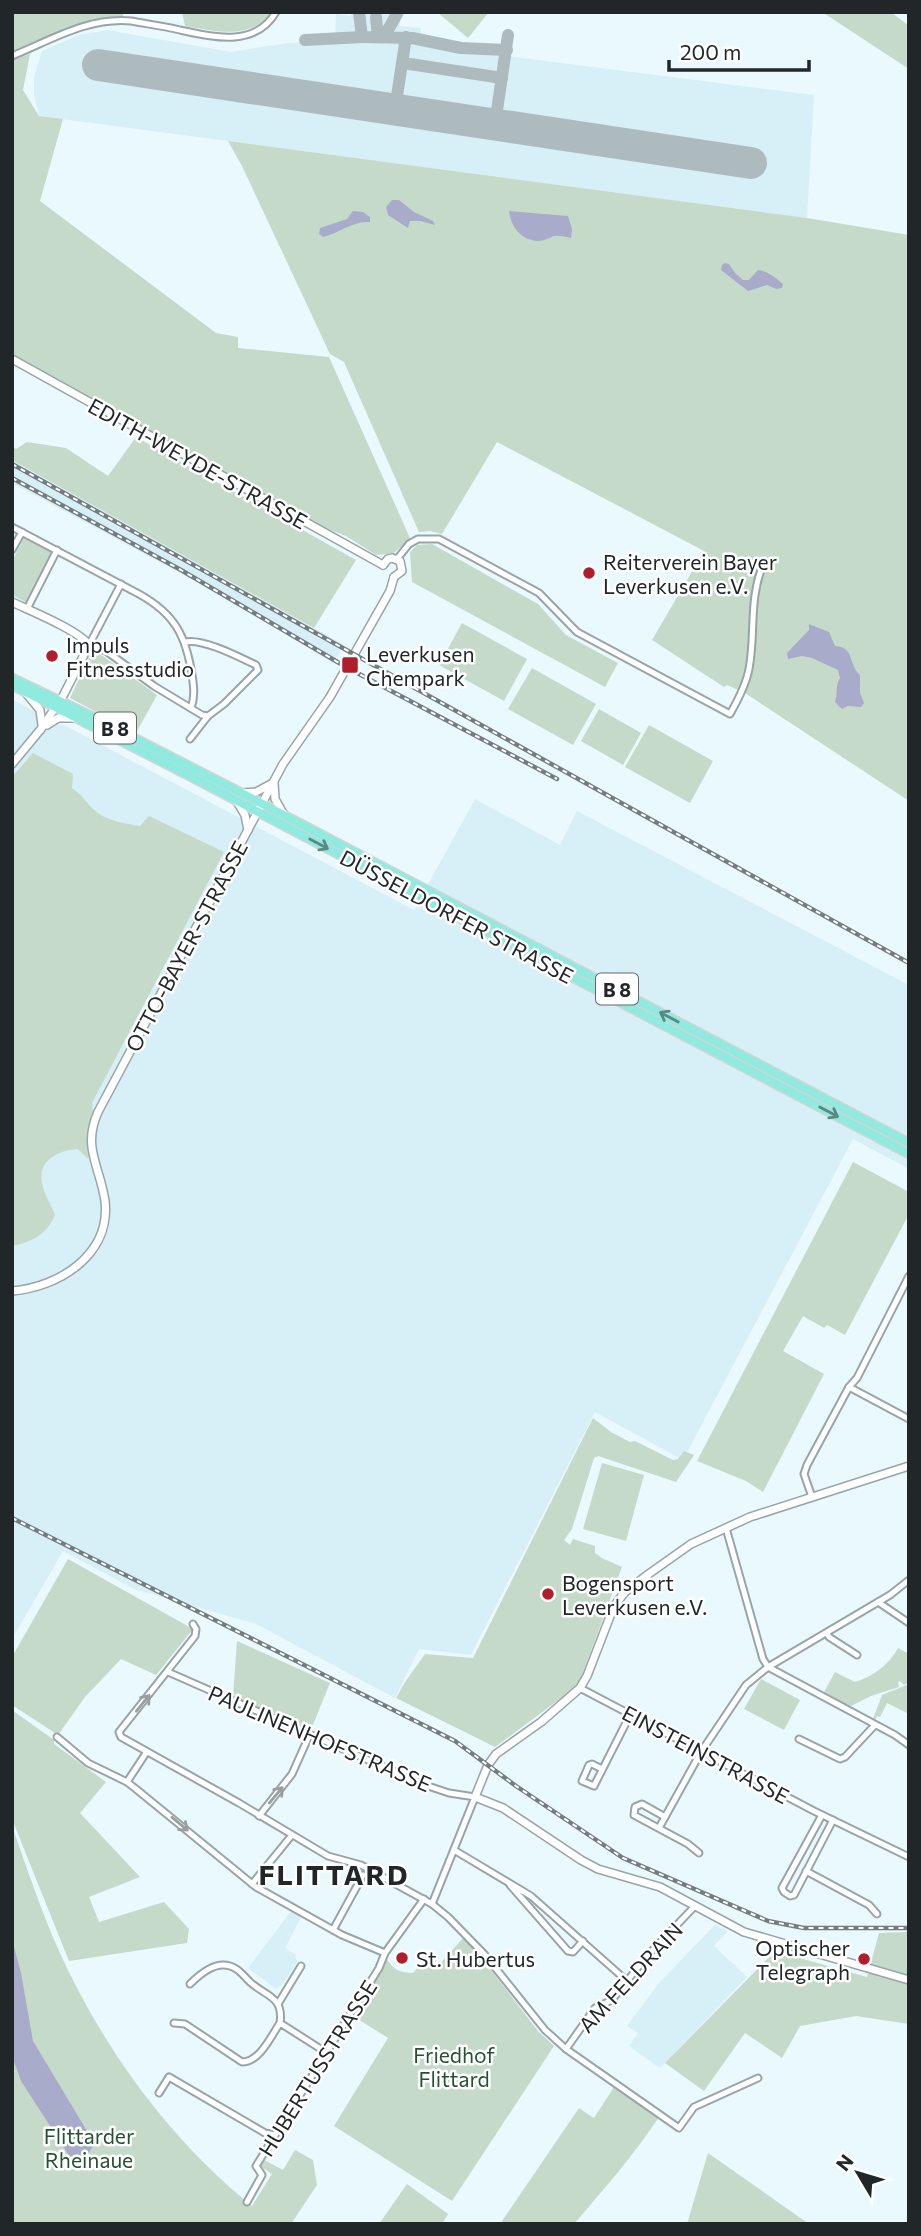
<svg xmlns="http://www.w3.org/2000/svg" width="921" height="2236" font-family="Commissioner,sans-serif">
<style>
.built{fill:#d7eff6}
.green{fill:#c6dac9}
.water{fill:#a9abcb}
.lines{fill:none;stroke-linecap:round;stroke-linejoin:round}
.taxiway{stroke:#aebbbe;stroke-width:12}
.runway{stroke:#aebbbe;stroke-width:32}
.street-casing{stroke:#97a5a9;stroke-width:9}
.secondary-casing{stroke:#97a5a9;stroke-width:10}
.primary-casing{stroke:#d3d4d4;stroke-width:11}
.street{stroke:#fff;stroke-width:5}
.secondary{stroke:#fff;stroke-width:7}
.primary{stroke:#8febdf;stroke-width:8}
.rail-casing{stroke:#737d80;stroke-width:4.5}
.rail{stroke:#fff;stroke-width:2;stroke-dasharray:5;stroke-linecap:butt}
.oneway{stroke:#588984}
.oneway2{stroke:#9b9e9f}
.poi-dot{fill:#b01d2b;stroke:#fff;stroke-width:2.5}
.labels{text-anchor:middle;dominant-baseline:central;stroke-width:5;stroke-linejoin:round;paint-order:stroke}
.shield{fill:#fff;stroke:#646869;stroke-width:2}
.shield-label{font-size:19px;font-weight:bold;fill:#212729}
.street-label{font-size:21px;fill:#212729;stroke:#fff}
.poi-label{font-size:21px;fill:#212729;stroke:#fff;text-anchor:start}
.park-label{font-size:21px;fill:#24512f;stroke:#fff}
.district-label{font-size:28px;font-weight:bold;letter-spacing:2px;fill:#212729;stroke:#fff}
</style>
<rect width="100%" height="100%" fill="#eaf9fd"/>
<g class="built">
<polygon points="351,12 401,12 400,26 421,28 420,45 814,95 807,218 39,116 34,95 34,77 42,51 79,35 107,30 231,52 287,43 335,41 336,14 351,16"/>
<polygon points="12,460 135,527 344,645 333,663 214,591 12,483"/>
<polygon points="12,699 39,714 39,722 64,725 414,910 475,799 560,845 577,811 909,985 909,1169 853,1139 683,1460 595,1412 471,1655 419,1649 395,1698 256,1624 134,1589 63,1551 12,1639"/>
<polygon points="292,1910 302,1915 285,1948 295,1954 297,1962 283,1984 276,1989 248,1968"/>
<polygon points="715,1925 728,1931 714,1946 747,1977 660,2068 629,2046 638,2033 627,2026 660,1982"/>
</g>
<g class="green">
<polygon points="12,12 122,12 124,18 93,21 12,52"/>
<path d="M182,12H271C251,41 215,31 185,26Z"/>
<polygon points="437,12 489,12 468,38"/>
<polygon points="822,12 891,12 909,26 909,69"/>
<polygon points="30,54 23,90 39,116 63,119 40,201 216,333 238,337 238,348 329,357 410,538 394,553 376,555 346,536 325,528 12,355 12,60"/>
<polygon points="228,141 807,218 909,235 909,801 745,693 727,685 724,687 652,640 704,551 497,442 442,534 430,531 419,532 344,362 330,354 242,166"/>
<polygon points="136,437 356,560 314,628 12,460 12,447 16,449 27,442 66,448 108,476"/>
<polygon points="24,538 53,553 27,603 12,595 12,561"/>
<polygon points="432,544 538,604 566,635 618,663 605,687 412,582 410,552 417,545"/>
<polygon points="462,623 527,659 504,701 439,665"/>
<polygon points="93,649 157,695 136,733 70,698"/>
<polygon points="532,668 596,704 573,745 508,709"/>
<polygon points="599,709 641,733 623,765 581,741"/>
<polygon points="649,725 713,761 690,803 625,767"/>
<path d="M33,753L73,774L72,788C81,794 85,801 92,808C105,821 123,823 140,826L149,816L224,852L92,1103L93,1112L87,1140L88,1159L78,1149C60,1150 37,1160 42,1183C44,1194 51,1205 55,1215C48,1233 31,1243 12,1246V777Z"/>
<polygon points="853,1162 909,1192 909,1214 845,1335 827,1325 824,1328 803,1316 783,1351 824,1374 763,1492 746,1481 697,1461"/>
<polygon points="593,1418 611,1432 630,1442 635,1441 673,1460 678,1459 684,1451 694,1455 676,1482 598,1456 594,1458 572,1529 564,1540 570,1545 573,1539 595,1546 595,1553 602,1558 622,1567 581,1678 572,1690 495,1747 396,1698 405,1682 425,1654 473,1658"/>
<polygon points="602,1463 644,1475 626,1541 583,1529"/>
<polygon points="68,1559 193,1629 156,1675 121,1659 85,1697 58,1735 12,1705 12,1657"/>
<polygon points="237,1641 330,1683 310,1732 233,1696"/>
<path d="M898,1648L909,1654V1682L904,1685L900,1681L898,1683L899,1687L871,1696L849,1707L823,1694L835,1672L855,1682C872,1677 889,1665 898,1648Z"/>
<polygon points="761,1679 800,1700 784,1730 744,1709"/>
<polygon points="909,1684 909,1714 887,1703 880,1717 877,1716 875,1721 873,1719 882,1695"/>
<polygon points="12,1710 54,1740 54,1744 106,1782 80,1813 140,1877 89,1897 99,1922 164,1902 189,1929 187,1943 69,1961 12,1819"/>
<path d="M12,1826C27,1868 41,1911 59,1951C103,2048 169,2139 252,2206L272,2174L260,2166L264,2160L283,2170L295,2150L313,2160L317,2185L291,2224H12Z"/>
<polygon points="909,1932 909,2024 856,2016 800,2026 782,2058 745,2033 704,2091 665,2063 775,1951 867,1977 879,1933"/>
<path d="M465,1936L538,2031L554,2046L452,2201L334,2126L388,2038L353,2016L383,1965L387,1959C393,1970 401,1973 413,1973L421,1964L437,1967Z"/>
<path d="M614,2087L659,2117C634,2155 604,2189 574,2224H500L579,2108L594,2118Z"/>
<polygon points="708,2153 809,2224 687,2224"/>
<polygon points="407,2184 448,2214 442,2224 379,2224"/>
</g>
<g class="water">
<polygon points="392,200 399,200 414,212 433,221 435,225 420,221 410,221 408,228 388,215 386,207"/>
<path d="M353,211L363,212L370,217V222C352,221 340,233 323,237L319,234L320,228L347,219Z"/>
<path d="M509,211L568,216L572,229L571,238C566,237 559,235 554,236C549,238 544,241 538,241C521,240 511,227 509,211Z"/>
<path d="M725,263L729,264L735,273L743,280H749L758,270C767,271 776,278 783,284L782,288L776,289L767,285L748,291L721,270L722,265Z"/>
<path d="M809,624L829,632L835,646C856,648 847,663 860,675V693L864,703L861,707L848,706L842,709L835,702C838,694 835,686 840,678L838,670L812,658L802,656L788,659L787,653L809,630Z"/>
<polygon points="12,1939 21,1973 33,2041 93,2141 94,2145 88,2154 70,2157 21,2081 12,2056"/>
</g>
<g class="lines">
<g class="taxiway">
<polyline points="359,12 362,37 412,38 461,48 507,50"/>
<polyline points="376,17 378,37"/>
<polyline points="384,37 398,12"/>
<polyline points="305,40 362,37"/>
<polyline points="403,63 502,78"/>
<polyline points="395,109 406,37"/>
<polyline points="495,124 508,35"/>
</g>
<polyline class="runway" points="98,65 751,163"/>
<g class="street-casing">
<g id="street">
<path d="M12,56C51,40 88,17 131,21C147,24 164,26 180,30C213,37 255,48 276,12"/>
<path d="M12,527L139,594C175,614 186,636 192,675C194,687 195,697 191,708"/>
<polyline points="12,550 22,532"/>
<path d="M397,559L409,544L418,539H439L539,593L577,632L730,714C738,700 746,685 749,669C756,632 748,600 764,562"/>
<polyline points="121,584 89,645 106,651 154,686 202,715 208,716"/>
<polyline points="27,609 57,550"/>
<path d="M185,642C203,638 239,657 256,665L258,670L224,704L208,716L190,739"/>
<polyline points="849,1387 909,1419"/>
<polyline points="812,1497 804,1474 807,1465 849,1387 857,1378 909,1276"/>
<polyline points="726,1528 763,1659 768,1667 895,1735 909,1745"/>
<polyline points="878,1602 909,1623"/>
<polyline points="193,1624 196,1629 195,1636 119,1732 121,1737 239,1803 328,1856 361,1865 432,1904 448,1917 485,1955 545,2030 566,2049 679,2128 694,2107 758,2078"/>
<polyline points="827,1633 829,1637 857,1655"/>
<polyline points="168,1672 425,1785 449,1793 475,1797 432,1904"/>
<polyline points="580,1688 814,1811 909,1857"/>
<polyline points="57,1737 88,1763 127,1782 136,1789 256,1887 342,1935 385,1953"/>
<polyline points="799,1739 840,1759 845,1757 875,1725"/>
<polyline points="602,1769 592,1764 589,1765 582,1781 594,1786 630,1715"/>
<polyline points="127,1782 146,1753"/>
<polyline points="822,1815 782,1888 784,1892 790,1896 794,1895 833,1820"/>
<polyline points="259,1816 292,1774 309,1736"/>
<polyline points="665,1817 701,1752 746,1685 768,1667 890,1595 909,1580"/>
<polyline points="659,1828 665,1817 642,1804 635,1807 634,1815 688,1844 699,1853"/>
<polyline points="454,1850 531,1896 627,1981"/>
<polyline points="806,1871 869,1905 877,1914"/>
<polyline points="252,1884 292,1835"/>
<polyline points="510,1885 568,1951 573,1952 583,1941"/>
<polyline points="333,1930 363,1875"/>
<path d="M190,1984C198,1976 211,1965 223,1965C236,1965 242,1974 250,1982C265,1996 284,1996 280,2023"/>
<polyline points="278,2004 301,1966"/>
<path d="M174,2023L185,2024L242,2062C260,2062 271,2036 280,2023L327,2053"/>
<polyline points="566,2049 595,2008 612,2000 647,1956 695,1906"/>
<polyline points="159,2093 169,2077 265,2133 275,2135"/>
<polyline points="247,2202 262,2175 256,2166 379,1968 385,1953 424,1899"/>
</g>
</g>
<g class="secondary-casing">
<g id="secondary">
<polyline points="12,359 383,565"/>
<polyline points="383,565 388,559 392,558 400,561 402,571 394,577"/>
<path d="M12,602C31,611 78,630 89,645L63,696L41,729L12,764"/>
<polyline points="26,693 40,710 42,725"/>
<polyline points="47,725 58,718 75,718"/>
<polyline points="274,783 275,799 284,815"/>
<polyline points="242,793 256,792 273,783"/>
<polyline points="236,800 245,815 248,830"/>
<path d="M12,1291C60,1287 111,1254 105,1201C100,1166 82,1148 98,1112L283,764L330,697L390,591L394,577"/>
<polyline points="909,1466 750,1517 691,1544 650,1573 625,1592 614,1606 587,1676 580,1688 541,1722 496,1754 488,1765 475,1797 503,1808 581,1860 598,1869 660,1887 744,1932 909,1980"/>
</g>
</g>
<g class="primary-casing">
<g id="primary">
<polyline points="12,678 93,717 255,800 909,1143"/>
<polyline points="12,685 188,775 909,1154"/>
</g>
</g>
<use href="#street" class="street"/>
<use href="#secondary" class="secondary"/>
<use href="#primary" class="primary"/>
<g class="rail-casing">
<g id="rail">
<polyline points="12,464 909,963"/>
<polyline points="12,478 181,570 346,667 557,779"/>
<polyline points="12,1518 455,1741 516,1786 623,1858 768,1921 804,1928 909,1928"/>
</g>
</g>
<use href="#rail" class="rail"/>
</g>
<defs><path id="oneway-shaft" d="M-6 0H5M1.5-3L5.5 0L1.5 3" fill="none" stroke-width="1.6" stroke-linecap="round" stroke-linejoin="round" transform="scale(1.75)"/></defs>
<g class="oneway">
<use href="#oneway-shaft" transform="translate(319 844) rotate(28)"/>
<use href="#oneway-shaft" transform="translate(669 1017) rotate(-152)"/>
<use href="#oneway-shaft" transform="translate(829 1112) rotate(28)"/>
</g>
<g class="oneway2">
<use href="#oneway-shaft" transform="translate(143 1703) rotate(-51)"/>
<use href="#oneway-shaft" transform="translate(276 1795) rotate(-50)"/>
<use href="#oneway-shaft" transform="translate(180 1824) rotate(40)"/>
</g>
<g class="poi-dot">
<circle cx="589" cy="573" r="7"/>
<circle cx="52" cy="656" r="7"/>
<rect x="341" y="656" width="18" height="18" rx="3.5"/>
<circle cx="548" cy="1594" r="7"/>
<circle cx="402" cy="1958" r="7"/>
<circle cx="864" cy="1959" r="7"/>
</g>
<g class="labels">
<g class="shield">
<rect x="94" y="712.5" width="42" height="31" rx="5"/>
<rect x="596" y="973.5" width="42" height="31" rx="5"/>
</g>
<g class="shield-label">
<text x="115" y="728">B 8</text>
<text x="617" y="989">B 8</text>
</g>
<g class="street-label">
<text transform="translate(198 463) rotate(29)">EDITH-WEYDE-STRASSE</text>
<text transform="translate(457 916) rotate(28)">DÜSSELDORFER STRASSE</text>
<text transform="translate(186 946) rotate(-62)">OTTO-BAYER-STRASSE</text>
<text transform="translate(320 1738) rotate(23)">PAULINENHOFSTRASSE</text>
<text transform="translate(706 1754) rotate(28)">EINSTEINSTRASSE</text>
<text transform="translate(630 1977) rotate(-47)">AM FELDRAIN</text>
<text transform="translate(317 2068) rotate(-58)">HUBERTUSSTRASSE</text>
</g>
<g class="poi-label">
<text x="603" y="561">Reiterverein Bayer<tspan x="603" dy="24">Leverkusen e.V.</tspan></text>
<text x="66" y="644">Impuls<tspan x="66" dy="24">Fitnessstudio</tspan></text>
<text x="366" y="653">Leverkusen<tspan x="366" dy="24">Chempark</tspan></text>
<text x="562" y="1582">Bogensport<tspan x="562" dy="24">Leverkusen e.V.</tspan></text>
<text x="850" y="1947" text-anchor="end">Optischer<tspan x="850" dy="24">Telegraph</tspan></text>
<text x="416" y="1958">St. Hubertus</text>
</g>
<g class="park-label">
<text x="454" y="2054">Friedhof<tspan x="454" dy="24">Flittard</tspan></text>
<text x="89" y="2135">Flittarder<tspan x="89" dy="24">Rheinaue</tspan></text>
</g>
<g class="district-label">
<text x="334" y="1874">FLITTARD</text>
</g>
</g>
<rect width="921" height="2236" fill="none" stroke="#212729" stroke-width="28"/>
<g transform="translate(858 2173) rotate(308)" stroke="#ffffff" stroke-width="5" paint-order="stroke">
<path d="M0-5L12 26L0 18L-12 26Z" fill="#212729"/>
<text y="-10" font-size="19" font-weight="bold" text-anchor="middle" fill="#212729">N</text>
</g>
<path d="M669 60v10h140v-10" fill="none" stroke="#212729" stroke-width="3.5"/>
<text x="680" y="60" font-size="21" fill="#212729" stroke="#ffffff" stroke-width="5" paint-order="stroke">200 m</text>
</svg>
